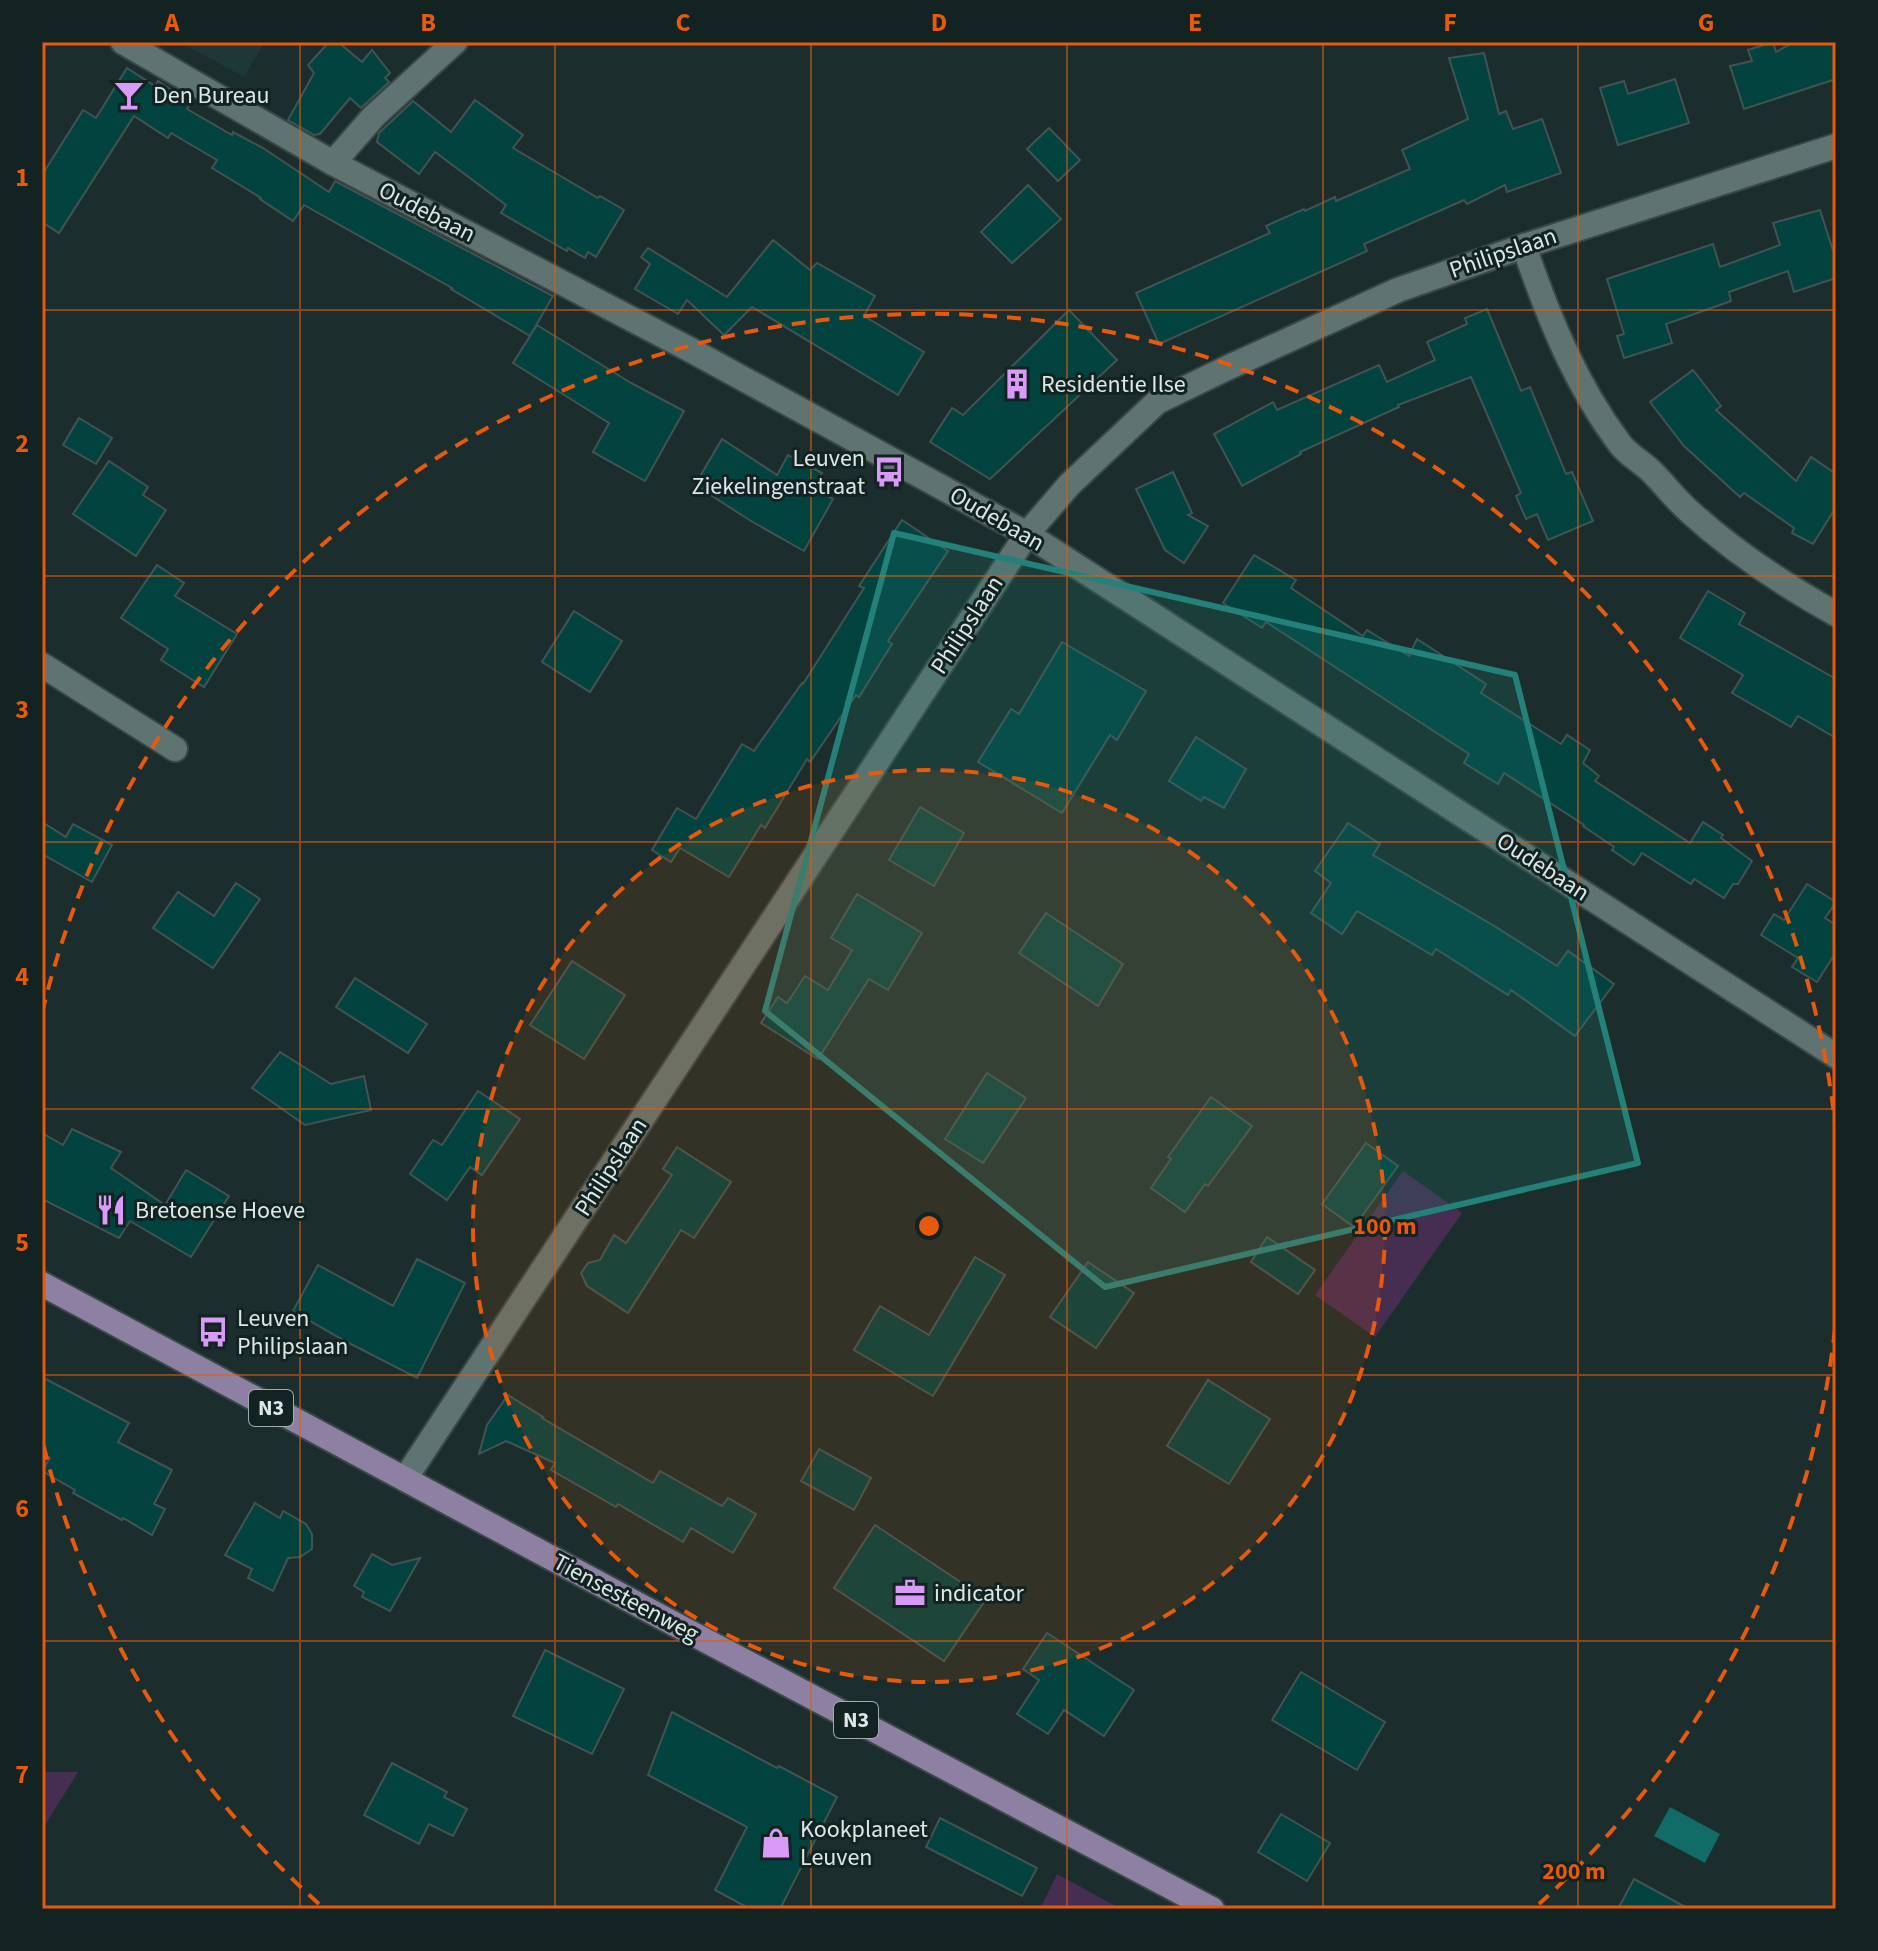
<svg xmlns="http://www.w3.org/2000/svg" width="1878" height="1951" font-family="'Source Sans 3',sans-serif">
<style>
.built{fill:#1d3837}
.green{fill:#452e51}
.water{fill:#116b67}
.building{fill:#024340;stroke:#415352;stroke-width:2}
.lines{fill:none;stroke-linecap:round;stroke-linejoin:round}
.minor-casing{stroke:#394746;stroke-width:28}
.primary-casing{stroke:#394746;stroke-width:28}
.minor{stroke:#5f7371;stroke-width:24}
.primary{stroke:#8e80a2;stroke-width:24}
.marked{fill:#24817a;fill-opacity:0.2;stroke:#24817a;stroke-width:6;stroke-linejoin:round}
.grid{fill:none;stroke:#e8590c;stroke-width:2;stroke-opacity:0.55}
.ring{fill:none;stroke:#e8590c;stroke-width:4;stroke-dasharray:14 10}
.labels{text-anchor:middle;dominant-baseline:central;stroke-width:6;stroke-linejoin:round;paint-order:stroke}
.shield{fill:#122322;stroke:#9facab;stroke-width:2}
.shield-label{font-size:22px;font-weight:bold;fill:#dce7e6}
.poi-label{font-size:24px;fill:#dce7e6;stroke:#122322;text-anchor:start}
.street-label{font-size:24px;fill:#dce7e6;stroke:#122322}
.centre{fill:#e8590c;stroke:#122322;stroke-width:4}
.ring-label{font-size:24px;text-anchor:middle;font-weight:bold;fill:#e8590c;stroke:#122322;stroke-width:6;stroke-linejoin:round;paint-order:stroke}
.neatline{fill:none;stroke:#e8590c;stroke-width:3}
.grid-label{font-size:26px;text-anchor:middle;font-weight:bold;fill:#e8590c}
</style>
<rect width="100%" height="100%" fill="#1b2d2c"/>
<polygon class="built" points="180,42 265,42 244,77"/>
<g class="green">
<polygon points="1403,1171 1462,1213 1375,1337 1315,1295"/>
<polygon points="42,1772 78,1772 42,1830"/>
<polygon points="1057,1874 1121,1909 1040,1909"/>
</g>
<polygon class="water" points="1670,1807 1720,1834 1705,1863 1654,1836"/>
<g class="building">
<polygon points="329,42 338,42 362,62 372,50 390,73 385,78 389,82 361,108 350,98 320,134 314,135 288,120 314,73 308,65"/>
<polygon points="1773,42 1776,52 1794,42 1836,42 1836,79 1744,109 1730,66 1752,61 1748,50"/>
<polygon points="1484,53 1499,114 1506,111 1513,129 1542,119 1561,173 1507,192 1505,185 1467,204 1464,200 1364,244 1367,251 1159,344 1136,293 1270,233 1266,226 1304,209 1305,211 1335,197 1336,201 1410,169 1402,150 1468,119 1449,58"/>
<polygon points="127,68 155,86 158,81 173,91 191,102 187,109 232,135 233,132 263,148 329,192 335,181 553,296 530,336 537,325 631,383 684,411 645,481 593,452 609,423 513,363 530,336 451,289 452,288 304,205 293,221 260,199 261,198 212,168 217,160 171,133 168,138 134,116 59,233 42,222 42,175 83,110 96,118"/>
<polygon points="1675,79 1689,123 1618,145 1600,88 1624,81 1628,94"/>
<polygon points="475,100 523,135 513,148 598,198 600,196 624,210 596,257 588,252 585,258 568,248 567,251 501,213 506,205 435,152 419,174 377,142 379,133 413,101 451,132"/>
<polygon points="1049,128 1080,160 1058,181 1027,149"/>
<polygon points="1028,185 1061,219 1012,263 981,232"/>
<polygon points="1820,210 1836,260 1836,278 1794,292 1788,271 1729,292 1731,301 1666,324 1672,343 1624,358 1617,336 1624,334 1607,279 1713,244 1720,267 1780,245 1773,223"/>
<polygon points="773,240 810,270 817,263 875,296 864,316 924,352 898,395 752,307 724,335 687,300 678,314 635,289 650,264 641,257 648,248 727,297"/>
<polygon points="1487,309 1521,391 1530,387 1566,474 1572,472 1593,521 1548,540 1537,514 1526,519 1516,496 1521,493 1471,377 1398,405 1399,407 1300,452 1301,454 1242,486 1214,434 1273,402 1277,410 1379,365 1387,382 1435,360 1427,342 1467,324 1465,318"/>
<polygon points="1069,310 1117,360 990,479 930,442 952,408 963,415"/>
<polygon points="1693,370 1721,406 1716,410 1796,481 1811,457 1836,474 1836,507 1813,544 1792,533 1794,528 1744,493 1740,497 1684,446 1650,402"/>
<polygon points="79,418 112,438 96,464 63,445"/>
<polygon points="722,439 777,475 788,455 822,473 813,488 833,499 804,551 751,521 695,485"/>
<polygon points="109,461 148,487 143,495 166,510 136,556 73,514"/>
<polygon points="1173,472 1192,513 1188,515 1208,526 1184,563 1165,550 1136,489"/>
<polygon points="902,520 948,551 888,641 892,644 859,697 856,695 810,762 807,759 765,828 761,825 729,877 680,848 671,862 652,850 677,808 696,819 742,744 754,751 802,683 803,684 864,588 859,586"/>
<polygon points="1254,555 1296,580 1291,588 1363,636 1367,630 1409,656 1417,639 1486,684 1481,693 1561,744 1567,735 1590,750 1583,763 1599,776 1595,781 1690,843 1703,822 1723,835 1721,838 1752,861 1738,884 1733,884 1724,898 1694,879 1691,884 1642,853 1634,865 1612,850 1614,847 1583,826 1584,825 1504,773 1498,784 1464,763 1469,754 1266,622 1262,628 1223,603"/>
<polygon points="157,565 184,583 175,596 237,634 204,687 161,660 168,649 121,618"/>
<polygon points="1708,591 1745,613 1739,624 1836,679 1836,738 1798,716 1791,727 1732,693 1743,675 1680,638"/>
<polygon points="574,611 622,641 590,692 542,662"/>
<polygon points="1062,642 1146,691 1117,740 1110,735 1062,813 978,762 1011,709 1019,714"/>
<polygon points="1196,737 1246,769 1224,808 1204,797 1201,801 1169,781"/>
<polygon points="920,807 964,833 934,886 889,860"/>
<polygon points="42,822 66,837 73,824 112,845 92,882 42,854"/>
<polygon points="1348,823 1380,844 1373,855 1496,927 1557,966 1568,951 1614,984 1575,1036 1511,990 1508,995 1436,949 1432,955 1357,911 1342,934 1311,913 1331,883 1315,871"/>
<polygon points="236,883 260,899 213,968 153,928 178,892 214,916"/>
<polygon points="1807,884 1836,902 1825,918 1836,925 1836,952 1817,982 1792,967 1798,958 1761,935 1774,914 1784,920"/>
<polygon points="857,894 922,933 888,990 869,979 818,1059 761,1023 778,997 787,1003 805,976 828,990 852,950 831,938"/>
<polygon points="1046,913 1123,964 1098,1006 1019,953"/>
<polygon points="572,961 625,995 584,1059 530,1025"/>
<polygon points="355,978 427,1024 408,1053 336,1007"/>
<polygon points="280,1052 331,1084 364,1076 371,1110 305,1125 252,1088"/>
<polygon points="987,1073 1026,1098 983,1163 945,1139"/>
<polygon points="478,1091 520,1119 482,1175 470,1167 447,1200 410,1174 433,1140 442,1145"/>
<polygon points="1211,1097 1252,1126 1208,1186 1205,1184 1185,1212 1151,1188 1171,1159 1168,1157"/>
<polygon points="72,1129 121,1152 111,1168 165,1205 186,1170 229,1196 191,1257 130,1221 119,1238 42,1199 42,1133 63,1145"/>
<polygon points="1366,1143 1398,1166 1354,1227 1322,1204"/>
<polygon points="677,1147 731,1182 694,1238 681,1230 628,1313 587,1286 581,1273 588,1263 600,1260 614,1235 626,1243 672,1175 663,1169"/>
<polygon points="1267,1237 1315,1270 1298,1294 1251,1262"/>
<polygon points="975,1257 1005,1275 933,1396 854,1350 880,1306 929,1335"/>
<polygon points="417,1259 465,1283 417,1378 345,1341 293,1311 318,1265 393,1306"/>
<polygon points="1088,1262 1134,1293 1096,1348 1050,1317"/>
<polygon points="42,1377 129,1423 118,1442 172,1470 154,1504 165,1509 152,1535 123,1518 122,1520 73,1493 75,1490 42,1471 50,1458 42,1454"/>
<polygon points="1208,1380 1270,1419 1229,1484 1167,1446"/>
<polygon points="508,1395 543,1417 542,1418 653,1483 660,1471 722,1506 728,1498 756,1514 733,1553 691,1528 683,1542 618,1504 616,1507 551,1470 555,1463 506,1441 479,1454 487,1425"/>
<polygon points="819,1449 871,1478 854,1510 801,1481"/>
<polygon points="255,1503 280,1518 283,1511 306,1524 312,1534 312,1549 300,1557 288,1558 273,1591 248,1578 252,1569 225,1555"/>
<polygon points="875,1525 986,1599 944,1661 834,1588"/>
<polygon points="372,1554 392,1565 420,1558 390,1611 362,1597 364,1592 354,1586"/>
<polygon points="1047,1633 1134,1690 1104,1736 1064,1710 1048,1734 1017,1714 1039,1680 1023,1669"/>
<polygon points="545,1650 624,1689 592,1754 513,1716"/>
<polygon points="1301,1672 1385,1722 1357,1770 1272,1720"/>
<polygon points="672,1712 777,1768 779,1766 837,1797 780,1909 750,1909 715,1890 747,1827 648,1775"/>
<polygon points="392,1763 447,1792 444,1797 467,1809 453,1836 429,1824 419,1844 364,1815"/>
<polygon points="1281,1814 1330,1843 1307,1881 1258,1852"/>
<polygon points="940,1818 1037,1868 1022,1896 926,1847"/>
<polygon points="1634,1879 1689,1909 1618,1909"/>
</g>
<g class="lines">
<g class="minor-casing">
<g id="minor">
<polyline points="123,42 333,163 687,348 1027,534 1836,1056"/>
<polyline points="333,163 374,116 455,42"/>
<path d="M1524,246C1548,316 1575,384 1620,444C1628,455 1642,462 1652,472C1665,485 1676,500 1690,512C1734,552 1784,585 1836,614"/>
<polyline points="42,665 175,749"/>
<polyline points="405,1479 1027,534 1069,485 1157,402 1227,368 1398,290 1524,246 1836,146"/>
</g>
</g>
<g class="primary-casing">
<polyline id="primary" points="42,1284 665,1619 1212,1909"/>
</g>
<use href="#minor" class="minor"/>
<use href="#primary" class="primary"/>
</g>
<path class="marked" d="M894,533L1515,675L1638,1163L1105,1287L765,1011Z"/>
<path class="grid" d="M300,42V1909M555,42V1909M811,42V1909M1067,42V1909M1323,42V1909M1578,42V1909M42,310H1836M42,576H1836M42,842H1836M42,1109H1836M42,1375H1836M42,1641H1836"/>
<circle cx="929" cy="1226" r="456" fill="#e8590c" fill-opacity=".12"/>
<g class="ring">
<circle cx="929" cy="1226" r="456"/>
<path d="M1835 1329A912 912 0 0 1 1539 1904M319 1904A912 912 0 0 1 42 1439M42 1013A912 912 0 0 1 1835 1123"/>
</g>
<defs>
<g id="bar-bare" transform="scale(2.4)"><path d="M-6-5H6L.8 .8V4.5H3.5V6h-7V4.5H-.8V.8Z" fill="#d99af8" stroke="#122322" stroke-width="2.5" paint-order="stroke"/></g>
<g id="building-bare" transform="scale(2.4)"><path d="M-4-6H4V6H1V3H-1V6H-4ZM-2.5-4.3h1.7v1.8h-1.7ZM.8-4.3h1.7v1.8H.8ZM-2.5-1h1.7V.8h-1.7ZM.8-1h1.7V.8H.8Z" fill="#d99af8" stroke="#122322" stroke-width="2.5" paint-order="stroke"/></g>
<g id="bus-bare" transform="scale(2.4)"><path d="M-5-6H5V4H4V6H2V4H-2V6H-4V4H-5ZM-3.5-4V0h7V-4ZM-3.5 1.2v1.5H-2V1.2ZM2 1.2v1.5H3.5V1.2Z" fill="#d99af8" stroke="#122322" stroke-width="2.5" paint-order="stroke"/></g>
<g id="restaurant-bare" transform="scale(2.4)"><path d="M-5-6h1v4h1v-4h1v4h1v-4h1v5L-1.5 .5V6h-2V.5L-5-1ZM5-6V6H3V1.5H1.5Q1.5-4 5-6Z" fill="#d99af8" stroke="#122322" stroke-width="2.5" paint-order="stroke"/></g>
<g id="office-bare" transform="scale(2.4)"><path d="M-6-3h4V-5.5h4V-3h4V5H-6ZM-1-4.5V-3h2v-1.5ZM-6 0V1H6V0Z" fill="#d99af8" stroke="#122322" stroke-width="2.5" paint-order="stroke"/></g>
<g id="shop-bare" transform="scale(2.4)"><path d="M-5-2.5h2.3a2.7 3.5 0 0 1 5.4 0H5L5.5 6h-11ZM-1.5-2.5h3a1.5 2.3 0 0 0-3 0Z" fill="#d99af8" stroke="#122322" stroke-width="2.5" paint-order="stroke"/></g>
</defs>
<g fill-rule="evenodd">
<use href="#bar-bare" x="129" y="95"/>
<use href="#building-bare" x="1017" y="384"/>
<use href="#bus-bare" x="889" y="472"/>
<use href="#restaurant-bare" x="111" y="1210"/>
<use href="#bus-bare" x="213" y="1332"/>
<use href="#office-bare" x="910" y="1593"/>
<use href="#shop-bare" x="776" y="1843"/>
</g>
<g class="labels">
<g class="shield">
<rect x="249" y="1390" width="44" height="36" rx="6"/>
<rect x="834" y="1702" width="44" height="36" rx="6"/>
</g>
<g class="shield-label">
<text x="271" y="1408">N3</text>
<text x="856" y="1720">N3</text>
</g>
<g class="poi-label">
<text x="153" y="95">Den Bureau</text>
<text x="1041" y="384">Residentie Ilse</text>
<text x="865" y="458" text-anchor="end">Leuven<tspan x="865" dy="28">Ziekelingenstraat</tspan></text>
<text x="135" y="1210">Bretoense Hoeve</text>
<text x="237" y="1318">Leuven<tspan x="237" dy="28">Philipslaan</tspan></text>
<text x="934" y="1593">indicator</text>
<text x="800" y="1829">Kookplaneet<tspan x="800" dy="28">Leuven</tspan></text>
</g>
<g class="street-label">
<text transform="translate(427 212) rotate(27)">Oudebaan</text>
<text transform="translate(1503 253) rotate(-19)">Philipslaan</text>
<text transform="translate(997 519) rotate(30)">Oudebaan</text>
<text transform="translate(967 625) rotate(-57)">Philipslaan</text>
<text transform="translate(1543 867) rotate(33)">Oudebaan</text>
<text transform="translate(611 1167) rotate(-57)">Philipslaan</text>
<text transform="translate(626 1598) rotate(28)">Tiensesteenweg</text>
</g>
</g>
<circle cx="929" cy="1226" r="12" class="centre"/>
<g class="ring-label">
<text x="1385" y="1234">100 m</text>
<text x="1574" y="1879">200 m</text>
</g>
<rect width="1878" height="1951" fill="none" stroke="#122322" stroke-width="88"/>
<rect x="44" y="44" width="1790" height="1863" class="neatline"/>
<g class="grid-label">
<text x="172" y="31">A</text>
<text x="428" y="31">B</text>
<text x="683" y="31">C</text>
<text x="939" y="31">D</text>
<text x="1195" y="31">E</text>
<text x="1450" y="31">F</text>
<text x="1706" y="31">G</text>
<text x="22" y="186">1</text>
<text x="22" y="452">2</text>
<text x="22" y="718">3</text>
<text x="22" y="985">4</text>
<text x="22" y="1251">5</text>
<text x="22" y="1517">6</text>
<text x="22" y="1783">7</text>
</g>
</svg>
